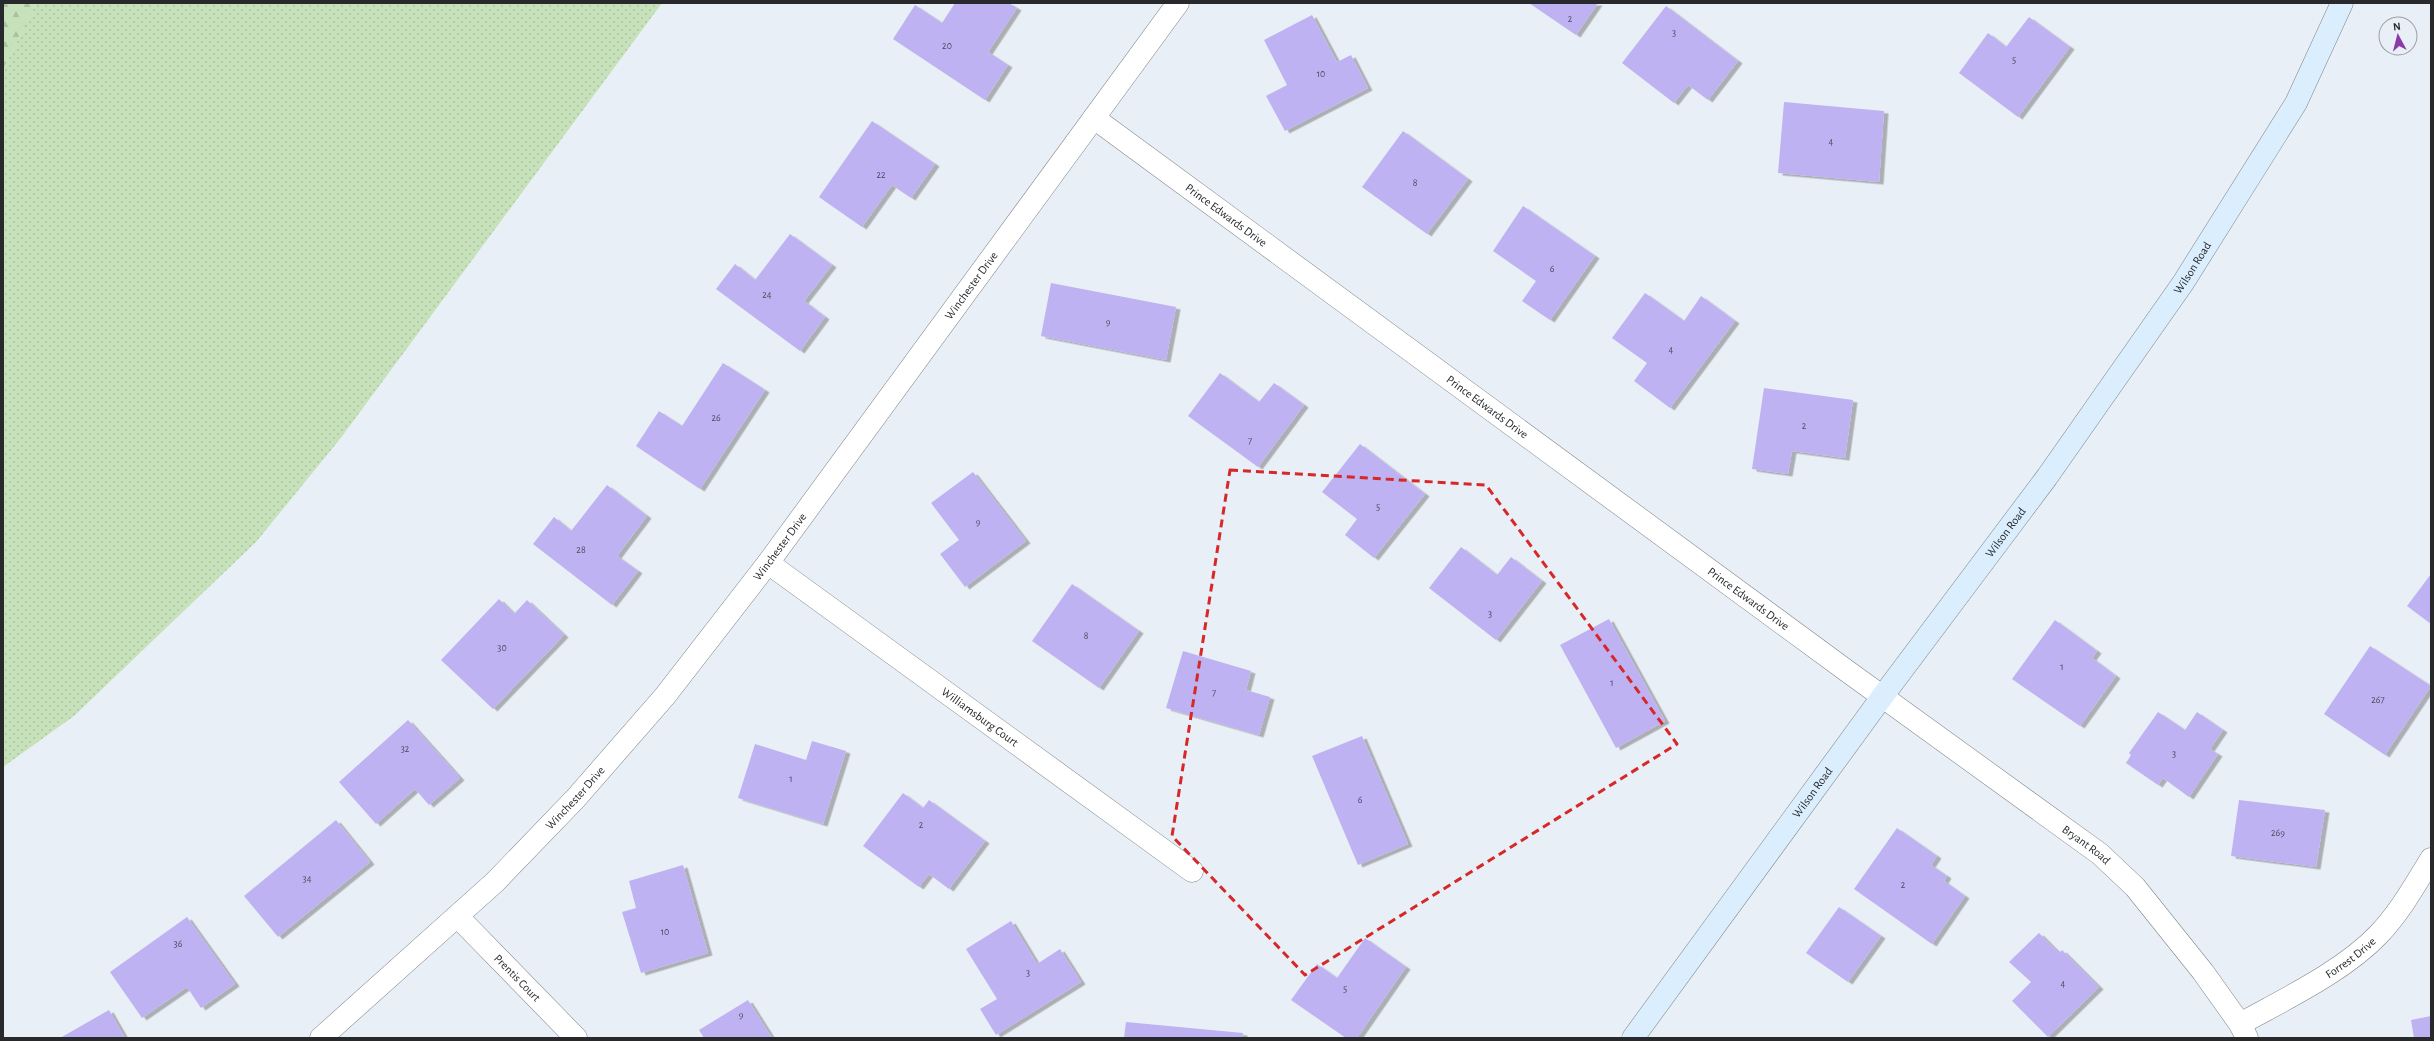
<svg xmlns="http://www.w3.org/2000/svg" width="2434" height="1041" font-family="'Alegreya Sans',sans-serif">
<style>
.grass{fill:url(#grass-dots)}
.forest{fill:url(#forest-firs)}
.building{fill:#bfb2f2;filter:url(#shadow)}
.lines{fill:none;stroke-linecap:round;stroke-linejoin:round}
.street-casing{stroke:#7f848a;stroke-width:23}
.secondary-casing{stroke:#7f848a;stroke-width:23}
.street{stroke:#fff;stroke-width:22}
.secondary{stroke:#daeefd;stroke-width:22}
.marked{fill:none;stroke:#d62828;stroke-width:3;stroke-dasharray:8 5;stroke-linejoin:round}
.labels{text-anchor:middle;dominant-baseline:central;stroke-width:3.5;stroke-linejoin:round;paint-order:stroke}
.number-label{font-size:10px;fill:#4d4b5e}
.street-label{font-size:12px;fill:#27292c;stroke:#e9eff6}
</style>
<defs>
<pattern id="grass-dots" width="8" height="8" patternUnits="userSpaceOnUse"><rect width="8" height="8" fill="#c7e2bb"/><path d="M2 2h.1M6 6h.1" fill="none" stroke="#abc2a1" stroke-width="1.8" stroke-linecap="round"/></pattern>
<pattern id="forest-firs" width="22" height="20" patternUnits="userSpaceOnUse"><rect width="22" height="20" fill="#c7e2bb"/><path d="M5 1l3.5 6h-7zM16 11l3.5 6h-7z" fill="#abc2a1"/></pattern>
<filter id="shadow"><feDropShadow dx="4.5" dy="2.5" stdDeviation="0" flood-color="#0004"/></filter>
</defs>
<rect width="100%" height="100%" fill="#e9eff6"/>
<polygon class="grass" points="36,3 662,3 340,439 256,542 74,716 3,767 3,69"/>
<polygon class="forest" points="3,3 36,3 3,69"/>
<g class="building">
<polygon points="955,3 1009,3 1017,8 988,52 1008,65 985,100 893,39 915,5 942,23"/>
<polygon points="1529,3 1598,3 1576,35"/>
<polygon points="1666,6 1738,61 1708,100 1688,85 1674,103 1622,63"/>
<polygon points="1312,15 1337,62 1351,55 1368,88 1285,131 1266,96 1287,85 1264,40"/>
<polygon points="2029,17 2070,47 2018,117 1959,73 1988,33 2006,47"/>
<polygon points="1784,102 1884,111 1879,182 1778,173"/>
<polygon points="872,121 935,164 911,198 892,185 862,227 819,197"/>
<polygon points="1403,131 1468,179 1427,234 1362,187"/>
<polygon points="1523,206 1595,256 1550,320 1522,301 1536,281 1493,251"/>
<polygon points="790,234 832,265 804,301 825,317 800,351 716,289 735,264 755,280"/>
<polygon points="1051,283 1176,307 1166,360 1041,336"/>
<polygon points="1645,293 1684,321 1701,296 1735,321 1670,408 1634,381 1647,363 1612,338"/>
<polygon points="723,363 765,390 700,489 636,446 659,411 682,426"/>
<polygon points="1220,373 1259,402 1274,383 1304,405 1258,467 1188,416"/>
<polygon points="1764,388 1853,400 1845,458 1792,451 1788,474 1752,469"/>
<polygon points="1360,444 1425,494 1374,558 1345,535 1357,519 1322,492"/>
<polygon points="973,472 1026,541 965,587 940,554 959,540 931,503"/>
<polygon points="607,485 647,516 617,556 638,571 612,605 533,544 554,517 571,531"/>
<polygon points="1461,547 1497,575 1511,557 1542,581 1496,640 1429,588"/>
<polygon points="2431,574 2431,624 2407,606"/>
<polygon points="1072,584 1139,631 1099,688 1032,641"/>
<polygon points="499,599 514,614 527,600 564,635 493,709 441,660"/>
<polygon points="1609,619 1665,721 1616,748 1560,645"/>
<polygon points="2055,620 2097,651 2092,658 2116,676 2080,726 2012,679"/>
<polygon points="2370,646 2431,686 2385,755 2324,714"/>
<polygon points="1183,651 1251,671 1246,690 1270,697 1259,735 1166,708"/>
<polygon points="2158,712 2185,730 2197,712 2223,730 2210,749 2218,754 2189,797 2163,778 2158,785 2126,763 2131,755 2129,753"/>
<polygon points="408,720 460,778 429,805 415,789 376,824 339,782"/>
<polygon points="1362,736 1408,844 1358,865 1312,756"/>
<polygon points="812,741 846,751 823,824 738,798 755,744 806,760"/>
<polygon points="903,793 923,808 929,800 985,841 949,889 929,874 919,887 863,846"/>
<polygon points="2239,800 2325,810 2316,867 2231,856"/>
<polygon points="336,820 370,862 278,937 244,896"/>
<polygon points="1897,828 1937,856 1931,865 1947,876 1944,881 1965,896 1932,944 1854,889"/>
<polygon points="683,865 708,953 641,973 622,912 636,908 629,881"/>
<polygon points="1839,907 1881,936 1848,982 1806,953"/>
<polygon points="187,917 235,984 201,1008 187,987 142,1018 110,972"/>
<polygon points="1011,921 1037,964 1060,949 1081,982 996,1035 980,1009 997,999 966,949"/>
<polygon points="2039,933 2059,953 2062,950 2099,987 2048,1037 2012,1001 2031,982 2009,962"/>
<polygon points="1365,938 1406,967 1357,1038 1346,1038 1291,1000 1317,964 1337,978"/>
<polygon points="748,1000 772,1038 704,1038 699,1030"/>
<polygon points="109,1010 125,1038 60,1038"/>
<polygon points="2431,1016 2431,1038 2414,1038 2411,1020"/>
<polygon points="1126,1022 1243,1033 1242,1038 1124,1038"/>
</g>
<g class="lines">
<g class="street-casing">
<g id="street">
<path id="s1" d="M1094,118L1847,671L2100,854L2135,887L2203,972L2240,1024L2247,1038"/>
<path id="s2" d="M768,563L1192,871"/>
<path id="s3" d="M458,917L576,1038"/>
<path id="s4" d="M2240,1024C2285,999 2344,971 2379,934C2400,912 2415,885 2431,859"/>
<path id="s5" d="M321,1038L495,882L576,798L665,696L768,563L1178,3"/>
</g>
</g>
<g class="secondary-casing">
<g id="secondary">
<path id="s6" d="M1633,1038L1882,697L2047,477L2183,283L2296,103L2342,3"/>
</g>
</g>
<use href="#street" class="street"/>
<use href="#secondary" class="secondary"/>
</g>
<path class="marked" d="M1230,470L1486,485L1677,744L1305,975L1172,836Z"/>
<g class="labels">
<g class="number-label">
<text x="1570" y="19">2</text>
<text x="1674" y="33">3</text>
<text x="947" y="46">20</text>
<text x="2014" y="60">5</text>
<text x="1321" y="74">10</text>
<text x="1831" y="142">4</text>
<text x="881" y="175">22</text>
<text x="1415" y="183">8</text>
<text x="1552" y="269">6</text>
<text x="767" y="295">24</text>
<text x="1108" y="322">9</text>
<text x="1671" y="350">4</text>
<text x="716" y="418">26</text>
<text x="1804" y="426">2</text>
<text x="1250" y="441">7</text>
<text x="1378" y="507">5</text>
<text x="978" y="522">9</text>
<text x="581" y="550">28</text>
<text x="1490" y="614">3</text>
<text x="1086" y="636">8</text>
<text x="502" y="648">30</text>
<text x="2062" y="667">1</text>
<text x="1612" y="683">1</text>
<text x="1214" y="693">7</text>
<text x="2378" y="700">267</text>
<text x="405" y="749">32</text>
<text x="2174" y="754">3</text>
<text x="791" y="779">1</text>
<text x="1360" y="800">6</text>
<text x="921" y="825">2</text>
<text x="2278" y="833">269</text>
<text x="307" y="879">34</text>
<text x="1903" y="885">2</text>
<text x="665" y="932">10</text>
<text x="178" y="944">36</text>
<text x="1028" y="973">3</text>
<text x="2063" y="984">4</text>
<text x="1345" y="989">5</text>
<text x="741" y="1015">9</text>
</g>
<g class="street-label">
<text stroke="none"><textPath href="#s1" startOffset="164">Prince Edwards Drive</textPath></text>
<text stroke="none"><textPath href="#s6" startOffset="952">Wilson Road</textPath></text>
<text stroke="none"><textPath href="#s5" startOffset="998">Winchester Drive</textPath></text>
<text stroke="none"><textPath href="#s1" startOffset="488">Prince Edwards Drive</textPath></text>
<text stroke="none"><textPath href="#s6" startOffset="628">Wilson Road</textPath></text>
<text stroke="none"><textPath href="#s5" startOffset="674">Winchester Drive</textPath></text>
<text stroke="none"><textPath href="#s1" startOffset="812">Prince Edwards Drive</textPath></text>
<text stroke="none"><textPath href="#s2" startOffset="262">Williamsburg Court</textPath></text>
<text stroke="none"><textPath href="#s6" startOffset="304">Wilson Road</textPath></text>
<text stroke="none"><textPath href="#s5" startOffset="350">Winchester Drive</textPath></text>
<text stroke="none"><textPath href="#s1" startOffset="1230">Bryant Road</textPath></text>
<text stroke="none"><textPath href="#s4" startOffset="129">Forrest Drive</textPath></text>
<text stroke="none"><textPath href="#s3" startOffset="85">Prentis Court</textPath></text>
</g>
</g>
<rect width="2434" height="1041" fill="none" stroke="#27292c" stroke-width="8"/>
<g transform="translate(2398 36) rotate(353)"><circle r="19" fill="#e9eff6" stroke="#9ba0a5"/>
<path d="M0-3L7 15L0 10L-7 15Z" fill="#8d3aa9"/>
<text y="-6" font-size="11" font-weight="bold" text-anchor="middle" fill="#27292c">N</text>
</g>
</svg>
